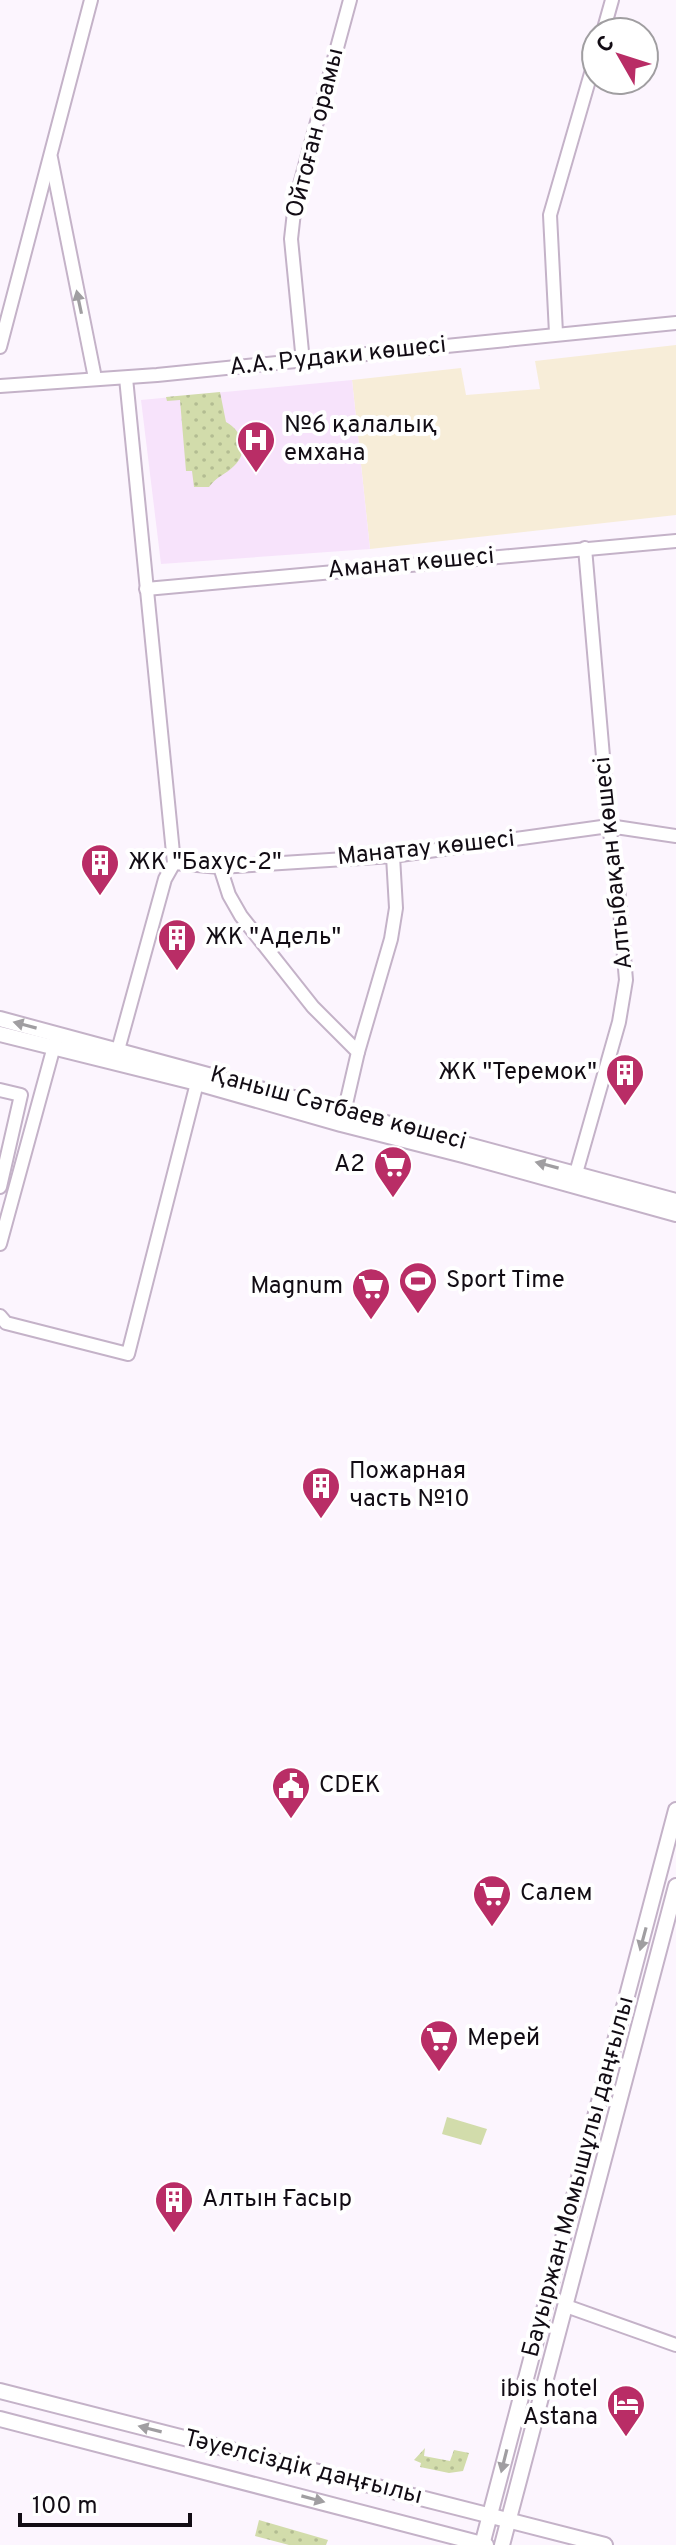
<svg xmlns="http://www.w3.org/2000/svg" width="676" height="2545" font-family="Overpass,sans-serif">
<style>
.education{fill:#f7edd8}
.built{fill:#f7e3fb}
.grass{fill:url(#grass-dots)}
.pitch{fill:#d2dcab}
.lines{fill:none;stroke-linecap:round;stroke-linejoin:round}
.minor-casing{stroke:#c4b2c8;stroke-width:16}
.major-casing{stroke:#c4b2c8;stroke-width:18}
.minor{stroke:#fff;stroke-width:12}
.major{stroke:#fff;stroke-width:14}
.oneway{fill:#a09ea1}
.labels{text-anchor:middle;dominant-baseline:central;stroke-width:8;stroke-linejoin:round;paint-order:stroke}
.street-label{font-size:24px;fill:#120c14;stroke:#fff}
.poi-label{font-size:24px;fill:#120c14;stroke:#fff;text-anchor:start}
</style>
<defs>
<pattern id="grass-dots" width="8" height="8" patternUnits="userSpaceOnUse" patternTransform="scale(2)"><rect width="8" height="8" fill="#d2dcab"/><path d="M2 2h.1M6 6h.1" fill="none" stroke="#b3bc92" stroke-width="1.8" stroke-linecap="round"/></pattern>
</defs>
<rect width="100%" height="100%" fill="#fcf5fe"/>
<polygon class="education" points="676,345 676,515 370,549 352,380 461,368 466,395 540,389 535,361"/>
<polygon class="built" points="352,380 370,549 161,564 141,400"/>
<g class="grass">
<path d="M220,392L226,422C242,431 250,451 234,466C225,475 218,475 209,487H194L192,471H186L180,400L167,401L166,397Z"/>
<polygon points="425,2448 424,2456 450,2461 454,2450 469,2453 463,2471 449,2473 420,2467 421,2463 414,2460"/>
<polygon points="259,2520 328,2540 326,2545 289,2545 255,2536"/>
</g>
<polygon class="pitch" points="447,2117 487,2129 481,2145 442,2134"/>
<g class="lines">
<g class="minor-casing">
<g id="minor">
<polyline points="603,32 612,0"/>
<polyline points="51,158 95,378"/>
<polyline points="556,333 550,215 596,56"/>
<polyline points="0,347 91,0"/>
<polyline points="303,362 291,239 295,203 350,0"/>
<polyline points="0,386 157,375 676,323"/>
<polyline points="146,589 676,541"/>
<polyline points="174,863 220,867 393,856 609,826 676,836"/>
<polyline points="220,867 229,895 241,916 313,1007 358,1052 343,1117"/>
<polyline points="118,1050 165,879 174,863 126,378"/>
<polyline points="358,1052 391,939 396,908 393,856"/>
<polyline points="0,1090 21,1095 0,1187"/>
<polyline points="576,1173 619,1022 626,980 618,887 609,826 585,548"/>
<polyline points="0,1244 56,1039"/>
<polyline points="0,1316 6,1323 128,1354 197,1083"/>
<polyline points="566,2306 676,2345"/>
</g>
</g>
<g class="major-casing">
<g id="major">
<polyline points="0,1019 676,1201"/>
<polyline points="0,1034 197,1083 341,1124 463,1155 676,1214"/>
<polyline points="0,2391 605,2545"/>
<polyline points="0,2419 486,2545"/>
<polyline points="482,2545 676,1810"/>
<polyline points="502,2545 676,1886"/>
</g>
</g>
<use href="#minor" class="minor"/>
<use href="#major" class="major"/>
</g>
<defs><path id="oneway-solid" d="M-6-.8H1V-3.2L6.5 0L1 3.2V.8H-6Z" transform="scale(2)"/></defs>
<g class="oneway">
<use href="#oneway-solid" transform="translate(79 302) rotate(-102)"/>
<use href="#oneway-solid" transform="translate(25 1025) rotate(-165)"/>
<use href="#oneway-solid" transform="translate(547 1165) rotate(-165)"/>
<use href="#oneway-solid" transform="translate(643 1939) rotate(105)"/>
<use href="#oneway-solid" transform="translate(150 2429) rotate(-166)"/>
<use href="#oneway-solid" transform="translate(504 2461) rotate(104)"/>
<use href="#oneway-solid" transform="translate(313 2499) rotate(15)"/>
</g>
<defs>
<g id="hospital-pin" transform="scale(2)"><path d="M0 17L-7.5 6A9.5 9.5 0 1 1 7.5 6Z" fill="#b92d66" stroke="#fff"/><path d="M-5-5h3v3.5h4V-5h3V5h-3V1.5h-4V5h-3Z" fill="#fff"/></g>
<g id="building-pin" transform="scale(2)"><path d="M0 17L-7.5 6A9.5 9.5 0 1 1 7.5 6Z" fill="#b92d66" stroke="#fff"/><path d="M-4-6H4V6H1V3H-1V6H-4ZM-2.5-4.3h1.7v1.8h-1.7ZM.8-4.3h1.7v1.8H.8ZM-2.5-1h1.7V.8h-1.7ZM.8-1h1.7V.8H.8Z" fill="#fff"/></g>
<g id="supermarket-pin" transform="scale(2)"><path d="M0 17L-7.5 6A9.5 9.5 0 1 1 7.5 6Z" fill="#b92d66" stroke="#fff"/><path d="M-6-5.5h2.5l.6 2H6L4.5 2H-2.5L-4.4-4H-6ZM-1.5 3.2a1.3 1.3 0 1 0 .1 0ZM3 3.2a1.3 1.3 0 1 0 .1 0Z" fill="#fff"/></g>
<g id="stadium-pin" transform="scale(2)"><path d="M0 17L-7.5 6A9.5 9.5 0 1 1 7.5 6Z" fill="#b92d66" stroke="#fff"/><path d="M0-5a6.5 5 0 1 0 0 10a6.5 5 0 1 0 0-10ZM-3.5-1.8h7v3.6h-7Z" fill="#fff"/></g>
<g id="civic-pin" transform="scale(2)"><path d="M0 17L-7.5 6A9.5 9.5 0 1 1 7.5 6Z" fill="#b92d66" stroke="#fff"/><path d="M-.6-6.5H3V-4.5H.6V-3L4-1V1h2V6H-6V1h2V-1L-.6-3ZM-1.2 2.5V6h2.4V2.5Z" fill="#fff"/></g>
<g id="hotel-pin" transform="scale(2)"><path d="M0 17L-7.5 6A9.5 9.5 0 1 1 7.5 6Z" fill="#b92d66" stroke="#fff"/><path d="M-6-4.5h1.5V1H6V5H4.5V3h-9V5H-6ZM-4 0a1.8 1.8 0 1 1 3.6 0ZM.5 0V-2.5h3Q6-2.5 6 0Z" fill="#fff"/></g>
</defs>
<g fill-rule="evenodd">
<use href="#hospital-pin" x="256" y="440"/>
<use href="#building-pin" x="100" y="863"/>
<use href="#building-pin" x="177" y="938"/>
<use href="#building-pin" x="625" y="1073"/>
<use href="#supermarket-pin" x="393" y="1165"/>
<use href="#stadium-pin" x="418" y="1281"/>
<use href="#supermarket-pin" x="371" y="1287"/>
<use href="#building-pin" x="321" y="1486"/>
<use href="#civic-pin" x="291" y="1786"/>
<use href="#supermarket-pin" x="492" y="1894"/>
<use href="#supermarket-pin" x="439" y="2039"/>
<use href="#building-pin" x="174" y="2200"/>
<use href="#hotel-pin" x="626" y="2404"/>
</g>
<g class="labels">
<g class="street-label">
<text transform="translate(316 133) rotate(-76)">Ойтоған орамы</text>
<text transform="translate(338 357) rotate(-6)">А.А. Рудаки көшесі</text>
<text transform="translate(411 564) rotate(-5)">Аманат көшесі</text>
<text transform="translate(426 849) rotate(-6)">Манатау көшесі</text>
<text transform="translate(614 863) rotate(-96)">Алтыбақан көшесі</text>
<text transform="translate(338 1109) rotate(15)">Қаныш Сәтбаев көшесі</text>
<text transform="translate(579 2177) rotate(-75)">Бауыржан Момышұлы даңғылы</text>
<text transform="translate(303 2468) rotate(14)">Тәуелсіздік даңғылы</text>
</g>
<g class="poi-label">
<text x="284" y="426">№6 қалалық<tspan x="284" dy="28">емхана</tspan></text>
<text x="128" y="863">ЖК "Бахус-2"</text>
<text x="205" y="938">ЖК "Адель"</text>
<text x="597" y="1073" text-anchor="end">ЖК "Теремок"</text>
<text x="365" y="1165" text-anchor="end">А2</text>
<text x="446" y="1281">Sport Time</text>
<text x="343" y="1287" text-anchor="end">Magnum</text>
<text x="349" y="1472">Пожарная<tspan x="349" dy="28">часть №10</tspan></text>
<text x="319" y="1786">CDEK</text>
<text x="520" y="1894">Салем</text>
<text x="467" y="2039">Мерей</text>
<text x="202" y="2200">Алтын Ғасыр</text>
<text x="598" y="2390" text-anchor="end">ibis hotel<tspan x="598" dy="28">Astana</tspan></text>
</g>
</g>
<g transform="translate(620 56) rotate(309)"><circle r="38" fill="#ffffff" stroke="#a09ea1" stroke-width="2"/>
<path d="M0-6L14 30L0 20L-14 30Z" fill="#b92d66"/>
<text y="-12" font-size="22" font-weight="bold" text-anchor="middle" fill="#120c14">С</text>
</g>
<path d="M20 2513v12h170v-12" fill="none" stroke="#120c14" stroke-width="4"/>
<text x="32" y="2513" font-size="24" fill="#120c14" stroke="#ffffff" stroke-width="6" paint-order="stroke">100 m</text>
</svg>
